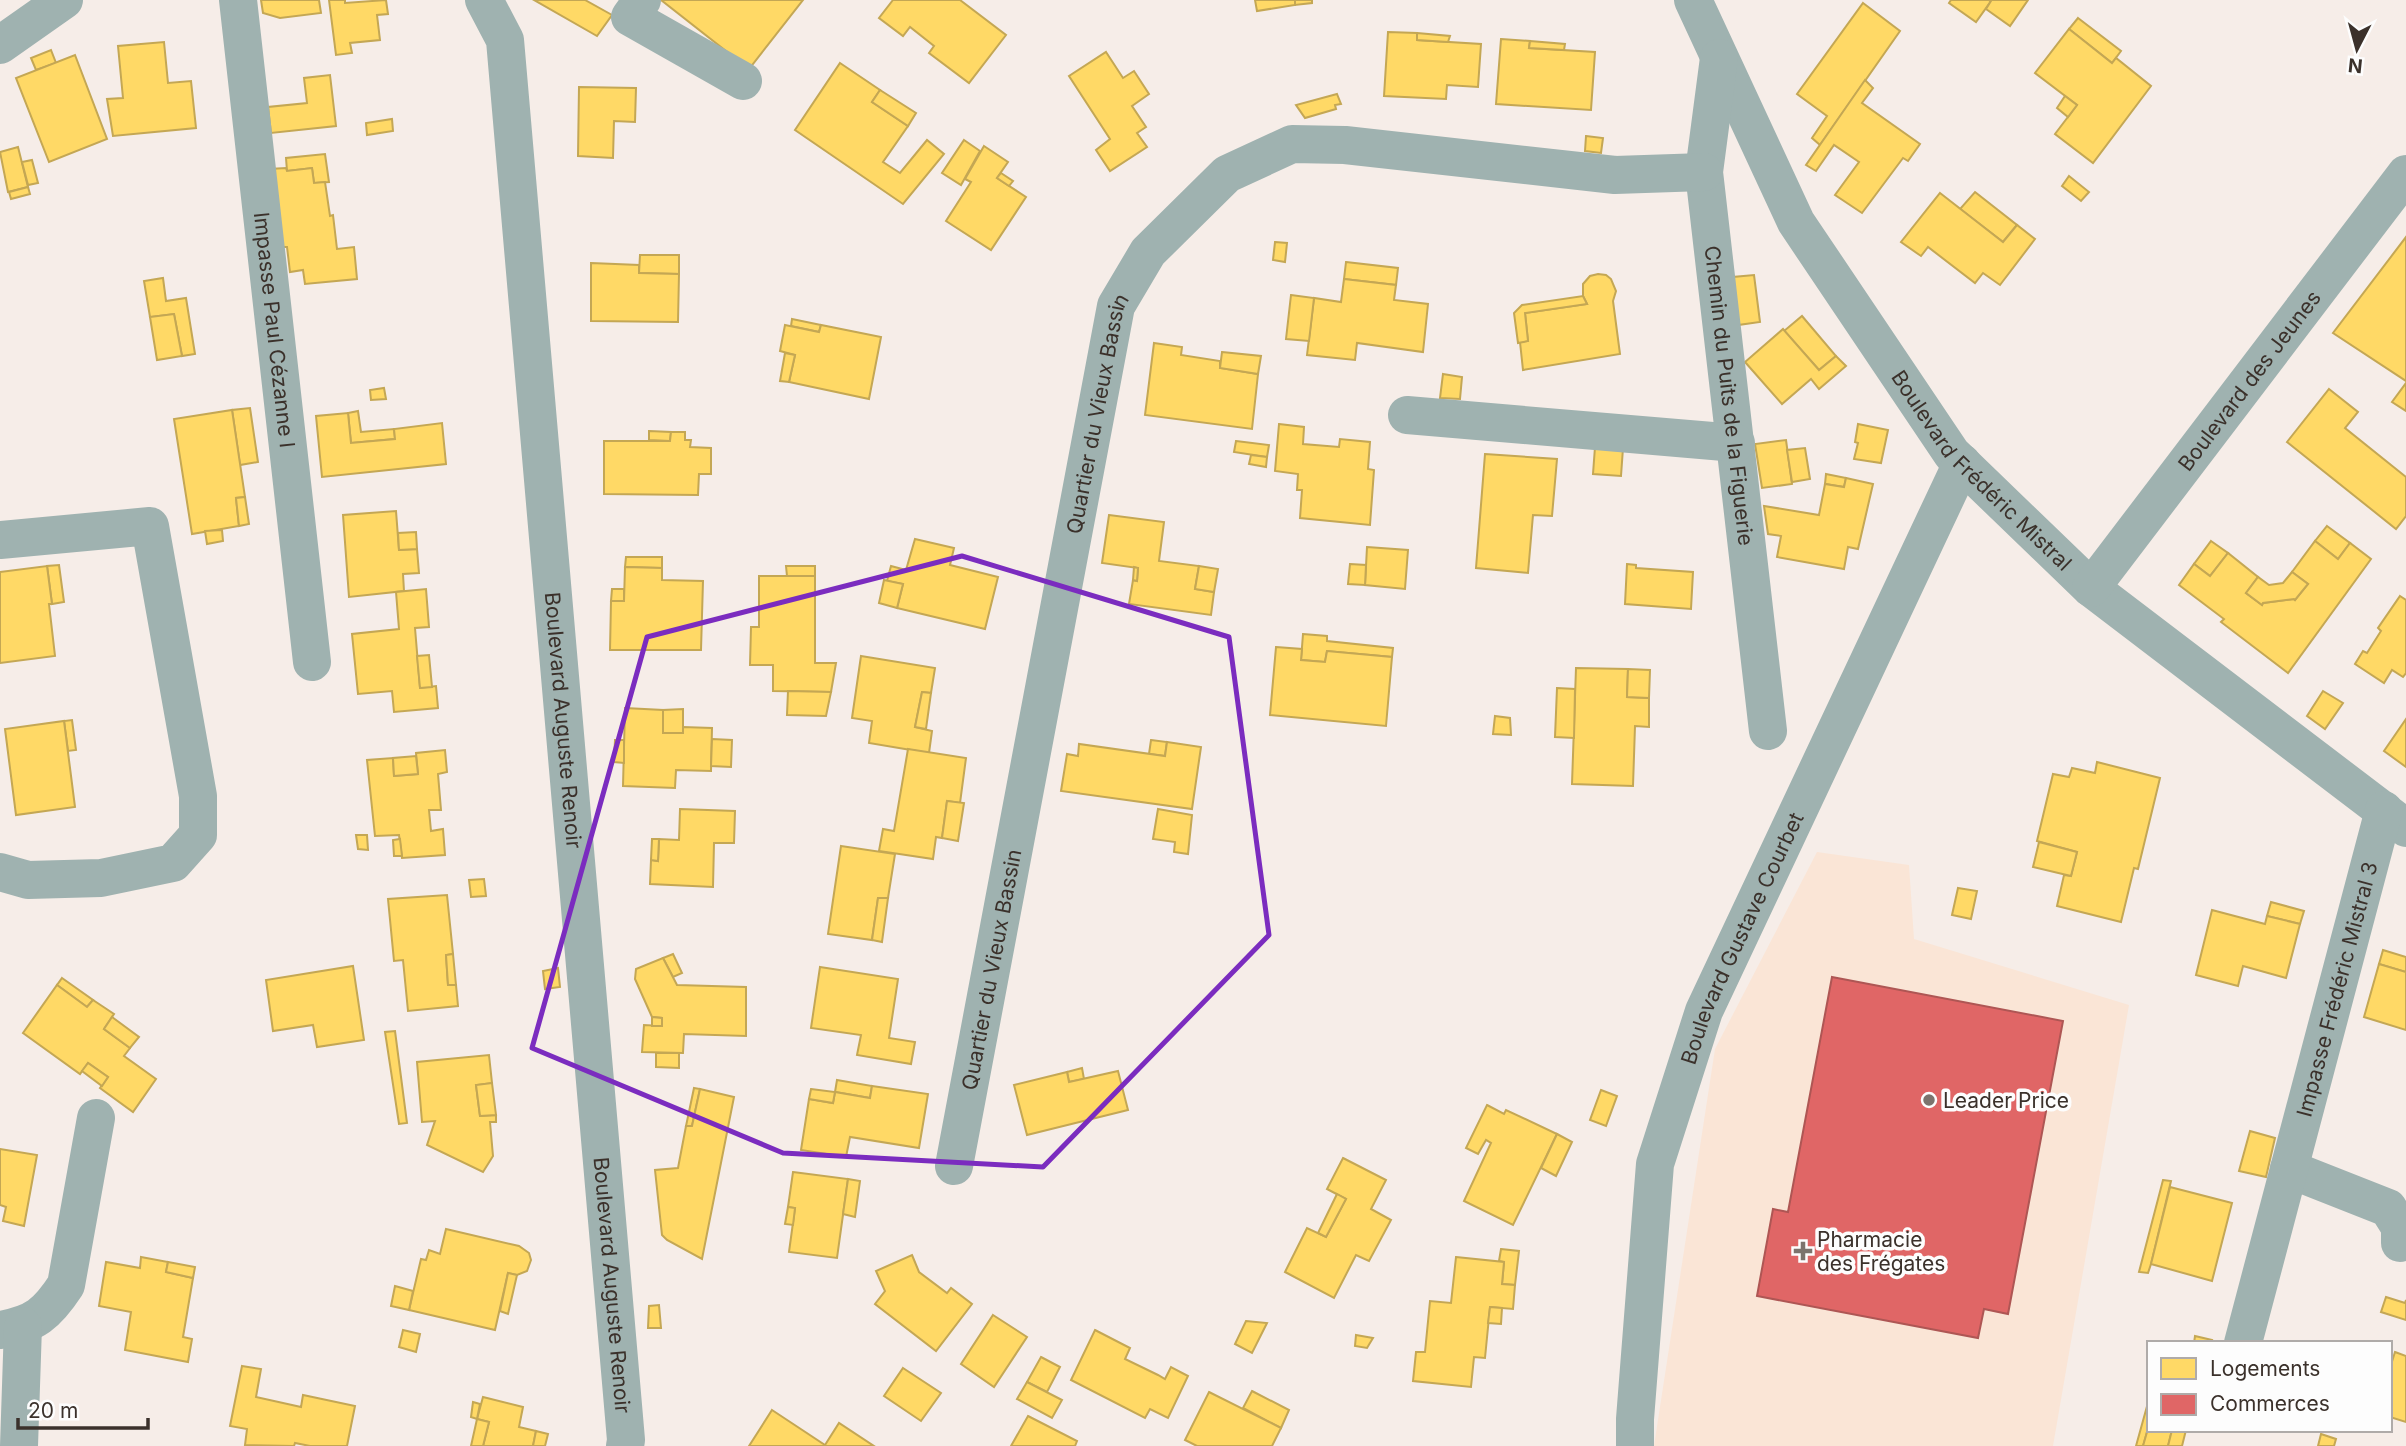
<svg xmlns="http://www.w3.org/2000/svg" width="2406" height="1446" font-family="Inter,sans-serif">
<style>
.built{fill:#fae5d6}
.homes{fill:#ffd966;stroke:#c4a754;stroke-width:2}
.shops{fill:#e06666;stroke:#ae5654;stroke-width:2}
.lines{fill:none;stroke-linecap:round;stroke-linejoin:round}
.minor{stroke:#9fb2b0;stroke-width:38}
.marked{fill:none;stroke:#7b2cbf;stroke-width:5;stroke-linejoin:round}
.poi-dot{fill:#7c736d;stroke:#fdfdfd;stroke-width:2.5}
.labels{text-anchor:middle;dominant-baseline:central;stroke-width:7;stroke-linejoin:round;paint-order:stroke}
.street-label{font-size:21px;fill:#3b312b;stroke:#fdfdfd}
.poi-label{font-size:21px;fill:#3b312b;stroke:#fdfdfd;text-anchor:start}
</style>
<rect width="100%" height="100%" fill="#f6ede8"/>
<polygon class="built" points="1817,852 1909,865 1914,939 2129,1005 2053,1446 1654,1446 1715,1049"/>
<g class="homes">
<polygon points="261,0 319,0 321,13 280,18 263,13"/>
<polygon points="329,0 345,0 345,3 386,0 388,14 377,15 380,40 350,43 352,53 336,55"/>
<polygon points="534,0 585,0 612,15 597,36"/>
<polygon points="661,0 803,0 749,69"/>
<polygon points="893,0 960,0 1006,35 969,83 929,53 934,46 910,27 903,36 879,18"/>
<polygon points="1255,0 1295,0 1295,5 1257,11"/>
<polygon points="1295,0 1312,0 1312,3 1295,5"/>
<polygon points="1951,0 1989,0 1991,1 1976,22 1949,3"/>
<polygon points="1989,0 2028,0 2010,26 1986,9 1991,1"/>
<polygon points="1863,3 1900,31 1820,145 1812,138 1827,116 1797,94"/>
<polygon points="2078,18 2121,51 2112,63 2069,29"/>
<polygon points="2069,29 2112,63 2116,58 2151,86 2093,163 2055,134 2077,105 2035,73"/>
<polygon points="1388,32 1417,33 1417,40 1481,44 1478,87 1447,85 1446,99 1384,96"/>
<polygon points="1417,33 1450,36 1448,42 1417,40"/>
<polygon points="1501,39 1530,41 1529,48 1595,52 1591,110 1496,104"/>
<polygon points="1530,41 1565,44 1564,50 1529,48"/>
<polygon points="164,42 168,83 191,81 196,128 113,136 107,99 123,98 118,46"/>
<polygon points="51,50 56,63 36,70 31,58"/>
<polygon points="1106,52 1123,78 1134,71 1149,94 1132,106 1146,127 1137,133 1147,147 1110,171 1096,150 1110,139 1069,76"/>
<polygon points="75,55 107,139 49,162 16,78"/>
<polygon points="840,63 880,90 872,102 908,126 883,162 900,173 927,140 944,154 903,204 795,130"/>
<polygon points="330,75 336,126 271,133 268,107 307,103 304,78"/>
<polygon points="1865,80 1873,88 1862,103 1920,144 1908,161 1903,158 1862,213 1835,195 1859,162 1834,145 1816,171 1806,165"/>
<polygon points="579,87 636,88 635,122 614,121 613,158 578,156"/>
<polygon points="880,90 916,113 908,126 872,102"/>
<polygon points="1337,94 1341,104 1335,105 1336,109 1305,118 1296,105"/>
<polygon points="2065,96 2077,105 2068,117 2057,108"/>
<polygon points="392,119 393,131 367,135 366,123"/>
<polygon points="1586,136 1603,138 1601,153 1585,151"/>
<polygon points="964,140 980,151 961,185 942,173"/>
<polygon points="984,146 1008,162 997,178 1026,197 991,250 946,221 971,182 965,179"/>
<polygon points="18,147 28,187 8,192 0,152"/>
<polygon points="325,154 329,182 314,183 312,168 287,171 286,158"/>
<polygon points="32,160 38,183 28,185 22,162"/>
<polygon points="286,168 287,171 312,168 314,183 325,182 330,216 333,215 337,249 354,247 357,279 305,284 303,270 290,272 287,247 279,247 269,169"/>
<polygon points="1001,173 1013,181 1009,186 997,178"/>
<polygon points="2069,176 2089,192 2081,201 2062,186"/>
<polygon points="28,187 30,194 11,199 9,192"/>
<polygon points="1975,192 2017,225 2003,242 1960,209"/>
<polygon points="1940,193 2003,242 2017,225 2035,239 2000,285 1983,273 1975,283 1928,247 1921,256 1901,242"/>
<polygon points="2406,237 2406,381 2333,333"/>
<polygon points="1275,242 1287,243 1285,262 1273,260"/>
<polygon points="640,255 679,255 679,274 639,273"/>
<polygon points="1346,262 1398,268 1396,285 1344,279"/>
<polygon points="591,263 639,265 639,273 679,274 678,322 591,321"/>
<polygon points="1598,274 1606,275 1611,279 1616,291 1613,301 1620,354 1523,370 1520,342 1528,341 1525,313 1587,304 1583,296 1583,284 1590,276"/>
<polygon points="1754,275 1760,322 1738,325 1733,277"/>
<polygon points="163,278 166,301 186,298 195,354 182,356 174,314 150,317 144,281"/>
<polygon points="1344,279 1396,285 1394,300 1428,304 1423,352 1357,343 1355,360 1307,355 1314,298 1341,302"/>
<polygon points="1291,295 1314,298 1309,341 1286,339"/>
<polygon points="1583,296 1587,304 1525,313 1528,341 1518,343 1514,313 1522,305"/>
<polygon points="174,314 182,356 157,360 150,317"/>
<polygon points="1802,316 1836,356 1819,370 1784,331"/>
<polygon points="792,319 821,325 819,332 791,326"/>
<polygon points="785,325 819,332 821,325 881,337 869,399 789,382 795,355 780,351"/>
<polygon points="1783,329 1819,370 1836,356 1846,366 1819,389 1811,379 1782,404 1745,362"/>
<polygon points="1154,343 1182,347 1181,355 1220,361 1220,368 1258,374 1252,429 1145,415"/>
<polygon points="1222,352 1261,356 1258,374 1220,368"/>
<polygon points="785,353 795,355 789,382 780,381"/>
<polygon points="1443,374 1462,377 1460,399 1440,398"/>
<polygon points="2406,383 2406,411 2392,402"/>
<polygon points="384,388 386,399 371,400 370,390"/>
<polygon points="2329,389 2358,412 2345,428 2406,477 2406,516 2396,529 2287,442"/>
<polygon points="250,408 258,462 240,465 232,410"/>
<polygon points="232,410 245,497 236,498 239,526 192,534 174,419"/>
<polygon points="358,411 361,432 394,429 395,439 351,443 348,413"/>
<polygon points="348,413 351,443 395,439 394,429 442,423 446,464 322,477 316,416"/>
<polygon points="1279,424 1304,427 1303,444 1339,447 1340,439 1370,442 1368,469 1374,470 1370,525 1300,518 1302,490 1297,490 1298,474 1275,471"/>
<polygon points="1858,424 1888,430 1881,463 1854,459 1858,443 1855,442"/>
<polygon points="649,431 671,432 670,441 649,440"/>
<polygon points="671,432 685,432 685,440 691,440 690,447 711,448 711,474 699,474 698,495 604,494 604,441 670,441"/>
<polygon points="1786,440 1792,484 1762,488 1755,444"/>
<polygon points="1236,441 1269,445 1267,457 1234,452"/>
<polygon points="1595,447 1623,448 1621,476 1593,474"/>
<polygon points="1805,448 1810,479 1792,482 1787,450"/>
<polygon points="1485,454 1557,459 1552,516 1533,515 1528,573 1476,568"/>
<polygon points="1251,455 1267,457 1266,467 1249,464"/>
<polygon points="1826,474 1846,478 1844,487 1825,484"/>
<polygon points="1846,478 1873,484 1858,549 1848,547 1844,569 1777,557 1781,536 1768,534 1764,506 1819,515 1825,484 1844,487"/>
<polygon points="245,497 249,524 239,526 236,498"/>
<polygon points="396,511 399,550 417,549 419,573 403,574 404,591 349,597 343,515"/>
<polygon points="1109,515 1164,522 1159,561 1199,566 1195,589 1214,592 1211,615 1129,604 1133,580 1137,581 1138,568 1102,563"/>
<polygon points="2327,526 2350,543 2338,559 2315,541"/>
<polygon points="222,530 223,541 207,544 205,531"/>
<polygon points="416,532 417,549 399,550 398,533"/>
<polygon points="915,539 954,548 950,565 998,577 985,629 897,608 903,584 887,581 891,566 906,570"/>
<polygon points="2211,541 2228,553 2210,576 2194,564"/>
<polygon points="2315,541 2338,559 2350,543 2371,559 2288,673 2221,622 2224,619 2179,585 2194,564 2210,576 2228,553 2258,577 2246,593 2262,605 2263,603 2294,599 2295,600 2308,584 2292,572"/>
<polygon points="1367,547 1408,550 1405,589 1365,585"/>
<polygon points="626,557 662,557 662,568 625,567"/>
<polygon points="1350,564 1366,565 1365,585 1348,584"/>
<polygon points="1627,564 1636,565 1636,568 1693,572 1691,609 1625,604"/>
<polygon points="59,565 64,602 52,604 47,566"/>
<polygon points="47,566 52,604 49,604 55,656 0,663 0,572"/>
<polygon points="786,566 815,566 815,576 787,576"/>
<polygon points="1199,566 1218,569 1214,592 1195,589"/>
<polygon points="625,567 662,568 662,580 703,581 701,650 610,650 611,601 624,601"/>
<polygon points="1134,567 1138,568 1137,581 1133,580"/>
<polygon points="2292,572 2308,584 2295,600 2294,599 2263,603 2262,605 2246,593 2258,577 2269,585 2283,583"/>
<polygon points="759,576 815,576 815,663 836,663 831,692 773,691 773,665 750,665 751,627 759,627"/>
<polygon points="884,580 903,584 897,608 879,603"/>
<polygon points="426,589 429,627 415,628 420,688 436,686 438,708 394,712 392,691 358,694 352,634 399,629 396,592"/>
<polygon points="612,589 624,589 624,601 611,601"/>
<polygon points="2400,596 2406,600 2406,673 2403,677 2392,670 2384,683 2355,664 2363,651 2367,653 2381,631 2378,628"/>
<polygon points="1303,634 1327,636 1327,641 1393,648 1392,657 1327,651 1325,662 1301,660"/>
<polygon points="1276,647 1302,649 1301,660 1325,662 1327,651 1392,657 1386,726 1270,715"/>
<polygon points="429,655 432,687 420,688 417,656"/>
<polygon points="861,656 935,668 931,693 922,692 915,727 932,731 929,753 869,743 872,721 852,718"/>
<polygon points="1576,668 1628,669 1627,697 1649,698 1649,727 1635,726 1633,786 1572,784"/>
<polygon points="1628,669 1650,670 1649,698 1627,697"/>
<polygon points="1557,688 1575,689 1574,738 1555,737"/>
<polygon points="788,691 831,692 826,716 787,715"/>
<polygon points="2323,691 2343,703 2325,729 2307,716"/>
<polygon points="922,692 931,693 926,729 915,727"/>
<polygon points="625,708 663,710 663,733 683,733 683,727 712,728 711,771 676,770 675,788 623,786"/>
<polygon points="683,709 683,733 663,733 663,710"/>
<polygon points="1495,716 1510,718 1511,735 1493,734"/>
<polygon points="2406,719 2406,767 2384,751"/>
<polygon points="72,720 76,750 68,751 64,721"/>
<polygon points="64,721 75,807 16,815 5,729"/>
<polygon points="712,739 732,740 731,767 711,766"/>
<polygon points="615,740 624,740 624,763 614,762"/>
<polygon points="1151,740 1167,742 1165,756 1149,754"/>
<polygon points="1167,742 1201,747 1192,809 1061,791 1067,754 1078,756 1079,744 1165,756"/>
<polygon points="908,749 966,758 960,803 947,801 942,838 936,837 933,859 879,851 883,829 894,831"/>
<polygon points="445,750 447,772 438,774 441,810 429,810 431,831 443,829 445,855 402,858 399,835 375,836 367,760 393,758 394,776 418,774 416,753"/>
<polygon points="416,756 418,774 394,776 393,758"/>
<polygon points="2097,762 2160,778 2138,869 2134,868 2121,922 2057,906 2064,875 2071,876 2077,852 2037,841 2053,774 2069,777 2072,768 2095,773"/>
<polygon points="947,801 964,803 958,841 942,838"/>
<polygon points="680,809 735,811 734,843 714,843 713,887 650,884 651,860 658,861 659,839 679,840"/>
<polygon points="1158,809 1192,815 1188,854 1174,852 1175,842 1153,839"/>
<polygon points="356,835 367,835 368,850 358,849"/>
<polygon points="400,839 402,856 394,856 393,840"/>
<polygon points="652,839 659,839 658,861 651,860"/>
<polygon points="2039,842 2077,852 2071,876 2033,867"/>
<polygon points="841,846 895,854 888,898 878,898 872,940 828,934"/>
<polygon points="484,879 486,896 471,897 469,880"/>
<polygon points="1958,888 1977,891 1971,919 1952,915"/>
<polygon points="447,895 453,954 446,955 448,985 456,985 458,1006 408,1011 403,960 394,961 388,899"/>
<polygon points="878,898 888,898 882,942 872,940"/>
<polygon points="2271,902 2304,911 2300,924 2267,916"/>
<polygon points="2212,910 2265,924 2267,916 2300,924 2286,978 2243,966 2238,986 2196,975"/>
<polygon points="2383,950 2406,957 2406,972 2379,964"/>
<polygon points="453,954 456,985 448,985 446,955"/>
<polygon points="673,954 682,973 673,977 663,958"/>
<polygon points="663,958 677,985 746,987 746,1036 684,1034 683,1053 642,1052 644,1025 662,1026 662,1018 652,1017 635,979 636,969"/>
<polygon points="2379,964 2406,972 2406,1030 2364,1017"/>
<polygon points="353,966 364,1040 317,1047 313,1025 273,1031 266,980"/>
<polygon points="820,967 898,979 889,1038 915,1042 911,1064 857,1055 861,1035 811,1028"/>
<polygon points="558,968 560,987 545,989 543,971"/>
<polygon points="62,978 93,1000 87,1007 57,985"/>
<polygon points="57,985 87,1007 93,1000 114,1014 104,1029 130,1048 124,1056 156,1079 133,1112 100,1088 108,1077 88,1063 80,1074 23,1033"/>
<polygon points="112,1017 139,1037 130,1048 104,1029"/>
<polygon points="652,1017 662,1018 662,1026 652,1026"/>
<polygon points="395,1031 407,1123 399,1124 385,1032"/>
<polygon points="656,1053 679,1053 679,1068 656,1067"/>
<polygon points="489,1055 492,1083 476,1085 480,1116 496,1115 496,1122 490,1122 493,1156 483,1172 427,1145 435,1121 422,1122 417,1062"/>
<polygon points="88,1063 108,1077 102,1086 82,1071"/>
<polygon points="1082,1068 1084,1079 1069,1082 1067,1072"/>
<polygon points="1118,1071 1128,1110 1027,1135 1014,1085 1067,1072 1069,1082"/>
<polygon points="837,1080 872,1086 870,1098 835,1092"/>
<polygon points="492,1083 496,1115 480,1116 476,1085"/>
<polygon points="872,1086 928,1094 919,1148 850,1137 846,1157 801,1150 809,1099 833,1103 835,1092 870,1098"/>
<polygon points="694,1088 700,1089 692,1126 686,1126"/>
<polygon points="700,1089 734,1097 702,1259 667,1240 662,1235 655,1170 678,1168 686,1126 692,1126"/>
<polygon points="811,1089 835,1092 833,1103 809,1099"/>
<polygon points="1601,1090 1617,1096 1606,1126 1590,1120"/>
<polygon points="1487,1105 1504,1114 1506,1110 1557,1134 1513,1225 1464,1201 1491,1143 1486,1140 1478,1154 1466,1148"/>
<polygon points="2250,1131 2275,1138 2266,1177 2239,1171"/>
<polygon points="1557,1134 1572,1142 1556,1176 1541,1168"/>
<polygon points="0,1149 37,1155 24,1226 3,1221 6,1207 0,1205"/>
<polygon points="1343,1158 1386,1180 1371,1209 1391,1220 1369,1261 1356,1255 1334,1298 1285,1272 1307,1228 1326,1237 1346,1199 1327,1189"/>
<polygon points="793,1172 848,1179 837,1258 789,1252 795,1208 788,1207"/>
<polygon points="848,1179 860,1181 855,1217 843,1214"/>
<polygon points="2163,1180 2171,1181 2151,1264 2148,1273 2139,1272"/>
<polygon points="2170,1187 2232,1203 2212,1281 2151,1264"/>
<polygon points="1337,1194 1346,1199 1326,1237 1318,1233"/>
<polygon points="788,1207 795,1208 793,1225 785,1224"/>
<polygon points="446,1229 519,1246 529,1253 531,1260 527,1271 517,1275 508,1273 495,1330 409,1310 421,1259 426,1260 429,1250 440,1254"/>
<polygon points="1501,1249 1519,1251 1515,1285 1502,1284 1504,1262 1499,1261"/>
<polygon points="912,1255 919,1272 947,1293 951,1288 972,1304 936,1351 875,1304 885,1291 876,1271"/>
<polygon points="141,1257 168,1262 166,1272 193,1278 183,1337 192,1339 188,1362 125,1350 131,1312 99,1306 106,1262 140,1268"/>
<polygon points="1456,1257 1504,1262 1502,1284 1515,1285 1513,1309 1490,1307 1485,1358 1474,1357 1471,1387 1413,1381 1416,1352 1425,1352 1430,1301 1451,1303"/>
<polygon points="168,1262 195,1267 193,1278 166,1272"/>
<polygon points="508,1273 517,1275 508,1314 500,1311"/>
<polygon points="395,1286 413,1291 409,1310 391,1306"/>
<polygon points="2386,1297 2405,1303 2406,1300 2406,1320 2381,1312"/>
<polygon points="659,1305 661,1328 648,1328 649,1306"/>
<polygon points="1490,1307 1502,1308 1501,1324 1488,1323"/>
<polygon points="993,1315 1027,1337 994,1387 961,1364"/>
<polygon points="1246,1321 1267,1323 1252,1353 1235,1344"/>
<polygon points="403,1330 420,1334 416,1352 399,1347"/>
<polygon points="1095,1330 1130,1348 1125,1359 1158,1375 1165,1379 1171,1367 1188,1376 1168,1418 1150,1409 1145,1418 1071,1380"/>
<polygon points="1356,1335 1373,1338 1367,1348 1355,1346"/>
<polygon points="2195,1336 2212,1340 2211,1343 2194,1343"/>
<polygon points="2395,1352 2406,1356 2406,1422 2390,1417 2390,1368"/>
<polygon points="1041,1357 1060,1367 1047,1392 1027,1382"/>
<polygon points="242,1366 261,1369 256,1397 301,1407 303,1395 355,1406 347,1446 310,1446 295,1443 294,1446 245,1445 247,1429 230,1426"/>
<polygon points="903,1368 941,1393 921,1421 884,1396"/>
<polygon points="1027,1382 1062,1400 1052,1418 1017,1399"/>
<polygon points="1252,1391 1289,1410 1281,1428 1243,1408"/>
<polygon points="1209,1392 1281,1428 1272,1446 1197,1446 1185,1440"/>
<polygon points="483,1397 523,1407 519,1427 536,1431 533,1446 483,1446 489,1422 477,1419"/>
<polygon points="2149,1399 2149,1425 2143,1446 2136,1446"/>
<polygon points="473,1402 480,1404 477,1419 471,1417"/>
<polygon points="772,1410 825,1445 839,1423 874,1446 749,1446"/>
<polygon points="1028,1416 1077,1441 1075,1446 1011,1446"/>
<polygon points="477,1419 489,1422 483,1446 471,1446"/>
<polygon points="2149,1425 2149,1430 2172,1430 2168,1446 2143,1446"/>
<polygon points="2172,1430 2186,1430 2182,1446 2168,1446"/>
<polygon points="536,1431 548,1434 545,1446 533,1446"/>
<polygon points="2321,1434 2336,1439 2334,1446 2318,1446"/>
</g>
<polygon class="shops" points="1832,977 2063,1021 2008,1314 1984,1309 1978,1338 1757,1296 1773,1209 1788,1212"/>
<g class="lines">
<g class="minor">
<path id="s1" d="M238,0L312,662"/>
<path id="s2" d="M484,0L505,40L626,1440L625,1446"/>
<polyline points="642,0 630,17 743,81"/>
<path id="s3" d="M1693,0L1796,222L1952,454L2091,588L2406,828"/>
<polyline points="0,45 64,0"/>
<path id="s4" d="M1719,58L1704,172L1768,731"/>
<polyline points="1407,415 1736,443"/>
<polyline points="0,540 150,526 198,796 198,835 173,863 101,878 28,880 0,872"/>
<path id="s5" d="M2091,588L2406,174"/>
<path id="s6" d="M954,1166L1116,306L1148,252L1227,174L1292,144L1345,145L1615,175L1704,172"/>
<polyline points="2289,1169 2388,1208 2400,1227 2400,1243"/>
<path d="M0,1330C35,1324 47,1314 66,1285L96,1118"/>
<path id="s7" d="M2243,1343L2384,810"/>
<polyline points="19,1446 23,1326"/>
<path id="s8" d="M1635,1446V1419L1655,1164L1704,1011L1962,463"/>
</g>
</g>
<path class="marked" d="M962,556L1229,637L1269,935L1043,1167L783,1153L532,1048L647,637Z"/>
<g class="poi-dot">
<circle cx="1929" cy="1100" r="7"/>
<path d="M1799.5 1240.5h7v7h7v7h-7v7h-7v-7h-7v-7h7z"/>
</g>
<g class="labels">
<g class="street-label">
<text stroke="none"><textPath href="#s1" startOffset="332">Impasse Paul Cézanne I</textPath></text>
<text stroke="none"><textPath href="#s5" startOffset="261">Boulevard des Jeunes</textPath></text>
<text stroke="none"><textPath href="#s4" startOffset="340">Chemin du Puits de la Figuerie</textPath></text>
<text stroke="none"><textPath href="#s6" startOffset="766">Quartier du Vieux Bassin</textPath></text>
<text stroke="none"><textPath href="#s3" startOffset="556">Boulevard Frédéric Mistral</textPath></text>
<text stroke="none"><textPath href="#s2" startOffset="728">Boulevard Auguste Renoir</textPath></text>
<text stroke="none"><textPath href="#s8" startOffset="525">Boulevard Gustave Courbet</textPath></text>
<text stroke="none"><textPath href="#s6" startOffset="200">Quartier du Vieux Bassin</textPath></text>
<text stroke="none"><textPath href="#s7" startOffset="366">Impasse Frédéric Mistral 3</textPath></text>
<text stroke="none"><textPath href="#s2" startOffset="1295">Boulevard Auguste Renoir</textPath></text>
</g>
<g class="poi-label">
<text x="1943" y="1100">Leader Price</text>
<text x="1817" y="1239">Pharmacie<tspan x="1817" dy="24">des Frégates</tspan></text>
</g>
</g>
<rect x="2147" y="1341" width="245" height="91" fill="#fdfdfd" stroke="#afaba9" stroke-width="2"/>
<rect x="2161" y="1358" width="35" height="21" fill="#ffd966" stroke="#afaba9" stroke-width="2"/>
<text x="2210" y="1376" font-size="21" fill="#3b312b">Logements</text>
<rect x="2161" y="1394" width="35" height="21" fill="#e06666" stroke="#afaba9" stroke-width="2"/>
<text x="2210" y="1411" font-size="21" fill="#3b312b">Commerces</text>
<g transform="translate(2357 49) rotate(186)" stroke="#fdfdfd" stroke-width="5" paint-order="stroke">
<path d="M0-5L12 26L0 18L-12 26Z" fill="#3b312b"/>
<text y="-10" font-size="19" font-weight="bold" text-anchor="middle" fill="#3b312b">N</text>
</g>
<path d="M18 1418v10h130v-10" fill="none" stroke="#3b312b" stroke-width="3.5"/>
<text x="28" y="1418" font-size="21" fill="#3b312b" stroke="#fdfdfd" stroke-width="5" paint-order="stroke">20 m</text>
</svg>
